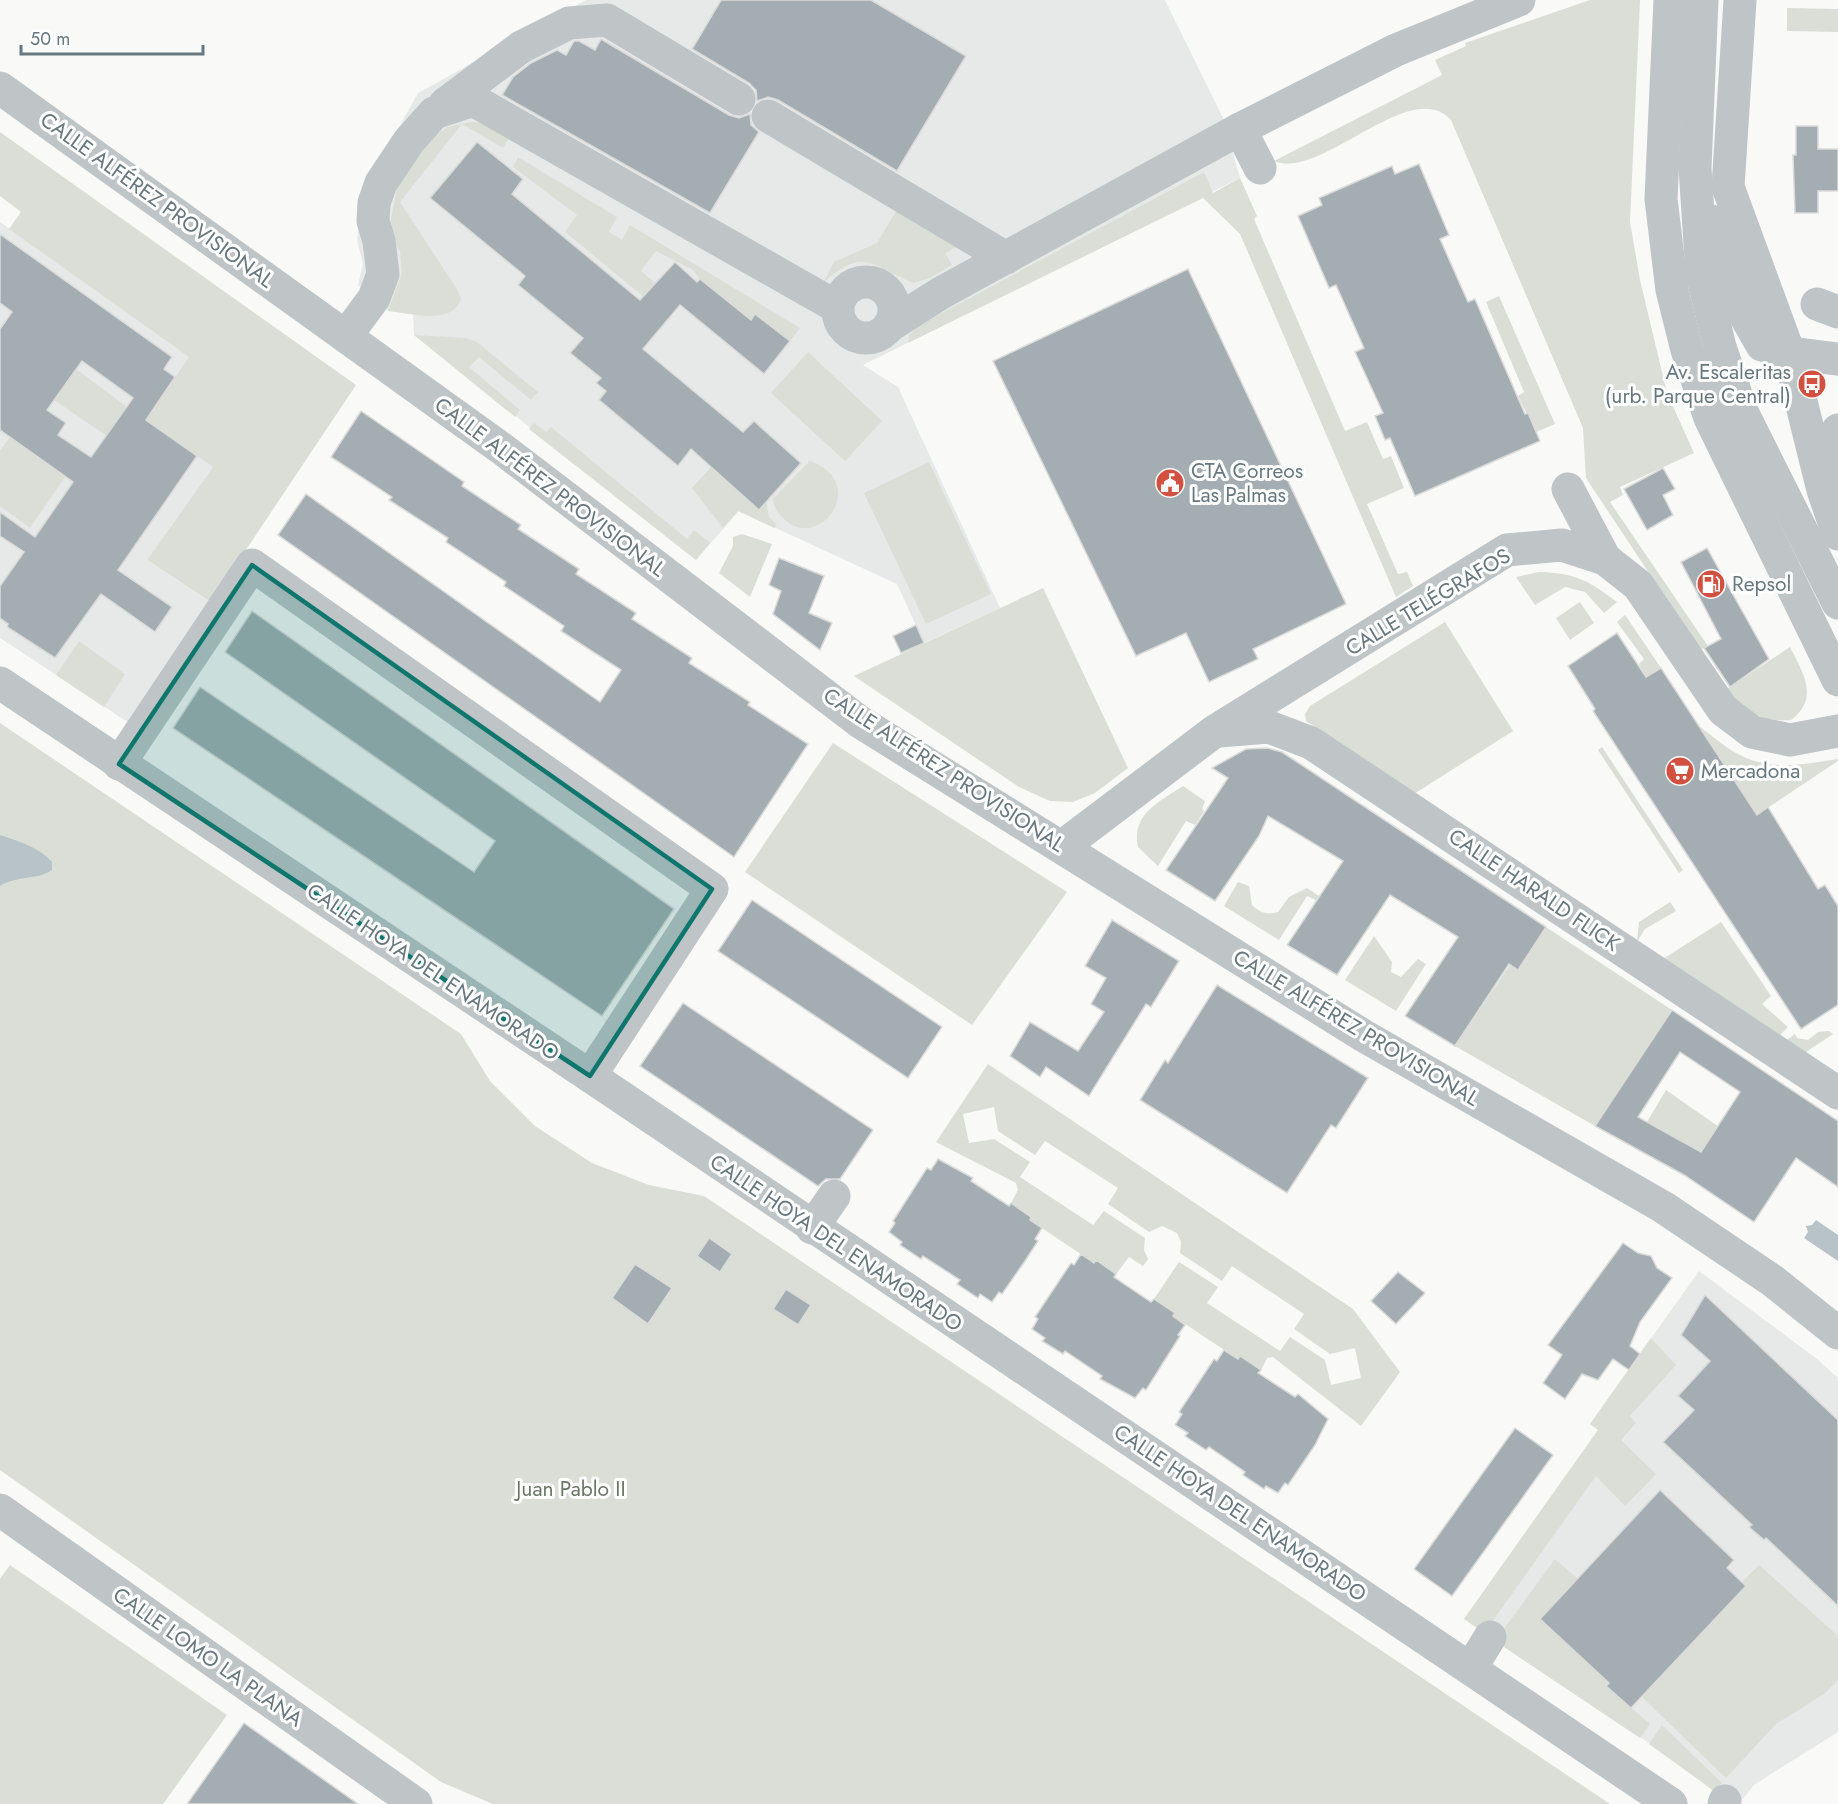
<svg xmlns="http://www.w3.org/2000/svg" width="1838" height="1804" font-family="Jost,sans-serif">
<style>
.built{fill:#e7e9e8}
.green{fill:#daded7}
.water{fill:#b7c3c6}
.building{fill:#a4aeb2;stroke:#dbdbda;stroke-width:1.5;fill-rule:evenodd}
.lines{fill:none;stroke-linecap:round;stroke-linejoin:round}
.minor{stroke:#bfc4c6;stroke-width:33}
.marked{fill:#0f766e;fill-opacity:0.2;stroke:#0f766e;stroke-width:4.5;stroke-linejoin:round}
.labels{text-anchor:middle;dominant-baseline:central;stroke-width:6;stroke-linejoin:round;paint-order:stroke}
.street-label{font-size:21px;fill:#67787f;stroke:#fff}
.poi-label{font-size:21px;fill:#67787f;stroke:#fff;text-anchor:start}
.park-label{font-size:21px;fill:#6b7866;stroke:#fff}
</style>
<rect width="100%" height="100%" fill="#f9f9f8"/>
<g class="built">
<polygon points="586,0 1165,0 1223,118 1240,178 863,365 898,387 1000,608 924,643 897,584 739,511 696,560 414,335 413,314 388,311 358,285 363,264 357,240 360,214 385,152 418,93"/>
<polygon points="0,222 257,405 147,560 211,602 129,723 0,638"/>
<polygon points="1699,1271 1817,1359 1838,1378 1838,1732 1754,1785 1739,1804 1729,1804 1683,1766 1464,1619 1598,1430 1590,1424"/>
</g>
<g class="green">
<path d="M1590,0H1640L1630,222L1640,280L1667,393L1694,453L1620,487L1623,495L1610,502L1708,646L1700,650L1586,478L1583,428L1451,120C1411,75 1321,181 1274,161L1442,75L1435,60L1466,46L1465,43Z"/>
<polygon points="1787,8 1838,9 1838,32 1787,31"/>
<path d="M471,122L489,123L512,132L503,148L462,124L400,202L457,289L461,299C452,326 410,313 388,311L402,273L400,251L393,241L391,218L399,179L430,139L448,127Z"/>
<polygon points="0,132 356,385 211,602 147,560 213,467 146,420 189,357 9,229 21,212 0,196"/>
<polygon points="518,157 617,217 609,232 622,240 630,225 800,328 790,341 755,315 750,320 700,279 693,270 656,251 641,271 672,297 661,311 565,232 577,215 513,167"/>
<polygon points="1204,172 1213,193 1240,178 1257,216 1254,219 1345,431 1367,422 1383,459 1391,456 1404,488 1367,504 1398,574 1407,572 1413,586 1396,597 1240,234 1203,198 908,343 909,335 918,326"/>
<path d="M899,206L963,244L945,253L952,265L930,278L913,283C872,266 864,246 823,283L834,262L877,243Z"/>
<polygon points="1499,296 1555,424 1536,432 1518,396 1524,392 1486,302"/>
<polygon points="414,335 466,338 477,342 538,392 531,400 479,357 469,367 520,410 515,417"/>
<polygon points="808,352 882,421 845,461 771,393"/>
<polygon points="76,369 127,407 107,436 54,400"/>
<polygon points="534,423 546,432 551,427 687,539 694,530 710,543 696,560 529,429"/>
<polygon points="10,437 65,477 30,528 0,506 0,451"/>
<path d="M810,461C871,483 819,553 784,519C778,514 774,507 773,499Z"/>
<polygon points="929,462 991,594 926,624 864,493"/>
<polygon points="711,467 758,509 766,501 769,517 777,525 774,528 738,511 723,528 692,488"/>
<polygon points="742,534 772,544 750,597 719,573 733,546 733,537"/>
<path d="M1539,572C1575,573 1588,580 1617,602L1604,613L1585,592L1565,587L1535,605L1516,577Z"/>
<polygon points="1043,588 1128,768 1095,793 1073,802 1050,801 1019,787 854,676"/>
<polygon points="1580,602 1594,623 1570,640 1556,618"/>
<polygon points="1625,615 1661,668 1646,677 1639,664 1644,659 1617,622"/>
<polygon points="1445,622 1513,731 1414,794 1306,721 1305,714 1310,706"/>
<polygon points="79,641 125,674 104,707 56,675"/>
<path d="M1790,647C1803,673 1820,698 1791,720C1761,722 1745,712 1727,689Z"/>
<polygon points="0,723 461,1034 490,1081 535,1126 592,1163 649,1185 704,1196 1610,1804 493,1804 441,1782 0,1470"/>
<path d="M1700,727C1713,736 1724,747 1738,754C1771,772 1803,764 1838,759V761L1757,815Z"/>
<polygon points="833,743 1067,892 972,1025 745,872"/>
<polygon points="1602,747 1683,870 1679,873 1598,750"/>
<path d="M1183,786L1205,801L1202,809L1204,811L1195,825L1186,821L1158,866L1138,847C1131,814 1159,802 1183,786Z"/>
<path d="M1238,882L1249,886L1252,905C1261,913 1266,915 1278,912L1289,897L1307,888L1319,896L1316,900L1307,896L1279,940L1224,906Z"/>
<polygon points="1670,902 1676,911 1645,929 1637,942 1639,922"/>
<polygon points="1721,922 1771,996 1762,1004 1788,1027 1779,1036 1663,959"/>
<polygon points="1546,927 1672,1010 1595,1126 1455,1046 1510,965 1518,969"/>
<polygon points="1374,936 1392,962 1391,972 1401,977 1418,959 1426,964 1396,1011 1345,980"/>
<polygon points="1829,1031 1833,1034 1806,1052 1787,1040 1795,1034 1797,1038 1808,1040 1818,1032"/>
<polygon points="988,1064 1353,1309 1400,1372 1361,1426 1273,1357 1267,1358 1261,1370 1240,1356 1238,1359 1173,1316 1174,1313 1154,1299 1179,1262 1218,1287 1207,1303 1280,1351 1290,1337 1325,1360 1331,1385 1361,1378 1355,1348 1330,1354 1294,1329 1304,1314 1232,1266 1222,1281 1180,1253 1181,1242 1177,1233 1162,1226 1149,1232 1108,1204 1118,1188 1045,1141 1035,1155 998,1131 994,1107 963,1114 969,1143 994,1139 1030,1162 1020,1177 1093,1225 1104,1211 1145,1238 1144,1250 1148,1259 1143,1266 1129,1257 1116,1274 1096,1260 1094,1263 1030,1220 1031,1216 1011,1203 1018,1190 1016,1183 936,1142"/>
<polygon points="1666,1090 1739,1141 1723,1166 1647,1122"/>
<polygon points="1651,1338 1676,1365 1630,1416 1636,1423 1621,1440 1656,1474 1625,1506 1596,1476 1484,1633 1464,1619 1598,1430 1590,1424"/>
<polygon points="1555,1559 1578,1579 1540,1619 1609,1683 1606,1686 1650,1724 1640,1738 1495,1641"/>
<polygon points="10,1565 227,1715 163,1804 0,1804 0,1579"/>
<polygon points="1759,1565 1838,1636 1838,1680 1824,1694 1776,1724 1726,1778 1642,1697 1746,1587 1742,1582"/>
<polygon points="1662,1725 1722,1783 1714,1791 1649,1744"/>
</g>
<g class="water">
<path d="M0,835C18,841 39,847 52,862V870C38,880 18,875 0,886Z"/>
<polygon points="1816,1220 1838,1235 1838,1261 1804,1238 1808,1232 1806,1226 1812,1225"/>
</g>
<g class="building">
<polygon points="721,0 871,0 966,56 897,171 778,100 768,97 757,101 756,90 749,83 692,49"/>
<polygon points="601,39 729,115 739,118 750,114 751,125 759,132 710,213 502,95 513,77 531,63 557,50 566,55 574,41 579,41 595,50"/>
<polygon points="1796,126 1818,126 1818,149 1838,149 1838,191 1818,191 1818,213 1795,213 1793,155 1796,155"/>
<polygon points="477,142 523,179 512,194 640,300 675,262 697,282 700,279 751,320 755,314 790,341 764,374 680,305 643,349 743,432 754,421 801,463 759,510 691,449 678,466 599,400 606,391 596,383 601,378 570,353 583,338 518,285 525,276 430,198"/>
<polygon points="1419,164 1449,235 1440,239 1468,302 1475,299 1525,414 1528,413 1540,441 1415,496 1390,438 1385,440 1375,416 1383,413 1355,352 1364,348 1336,285 1329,288 1298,216 1322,205 1319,198 1392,166 1395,174"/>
<path d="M0,234L172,357L164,369L175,377L146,420L197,456L118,570L172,607L155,632L101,594L55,658L7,627L8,624L0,618V586L24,552L0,536V512L35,537L73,482L0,430V329L12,312L0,303ZM82,361L133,398L91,457L58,435L66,423L47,410Z"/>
<polygon points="1188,269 1346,604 1253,649 1258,659 1209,682 1186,633 1136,656 993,361"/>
<polygon points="361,411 464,482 462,486 521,525 518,529 579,569 576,574 636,613 632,619 692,658 689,663 750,702 748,705 808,744 734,857 278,535 306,494 600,702 621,670 561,631 564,626 504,586 506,582 446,542 448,538 389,500 392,497 331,457"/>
<polygon points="1663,468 1675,489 1663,495 1673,515 1647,530 1624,489"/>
<polygon points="1707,548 1769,659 1730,687 1704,648 1721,639 1681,562"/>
<polygon points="779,558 824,576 809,613 832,623 820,650 773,614 781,591 769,585"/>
<polygon points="252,611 674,909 602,1016 173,728 200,687 474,872 495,841 225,652"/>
<polygon points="916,625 924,643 901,653 893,636"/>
<polygon points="1617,633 1646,677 1661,668 1757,815 1768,807 1818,889 1825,885 1838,906 1838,1005 1801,1029 1593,711 1595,709 1568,666"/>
<polygon points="1267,748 1282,752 1546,927 1518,970 1509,964 1455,1046 1405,1016 1458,937 1390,895 1337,975 1287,945 1343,861 1268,816 1259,836 1215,901 1166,870 1228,778 1212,768 1246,749"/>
<polygon points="752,900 942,1027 908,1078 718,951"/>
<polygon points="1112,920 1179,961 1151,1007 1146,1004 1089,1096 1046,1067 1040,1077 1010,1056 1030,1022 1078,1051 1104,1012 1091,1004 1106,978 1085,966"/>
<polygon points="1217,985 1368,1078 1336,1128 1331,1125 1287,1193 1140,1100 1165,1060 1168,1063"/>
<polygon points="683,1003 873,1130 840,1179 826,1179 818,1186 640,1066"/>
<path d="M1672,1010L1838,1121V1187L1796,1158L1754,1222L1684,1175L1595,1126ZM1680,1052L1740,1092L1701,1152L1638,1117Z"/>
<polygon points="938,1159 973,1178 971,1181 1009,1206 1011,1203 1031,1217 1030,1220 1042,1228 1035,1239 1038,1241 1025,1261 1002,1294 999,1292 992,1302 980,1294 978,1298 957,1284 960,1280 923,1256 921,1259 900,1245 902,1242 889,1232 895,1223 893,1221 927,1168 931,1170"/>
<polygon points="709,1238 732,1254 720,1272 697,1256"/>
<polygon points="1623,1243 1638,1253 1651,1256 1657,1268 1672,1278 1640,1322 1630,1346 1640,1354 1629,1370 1613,1359 1598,1380 1582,1374 1565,1399 1543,1383 1562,1355 1548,1345"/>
<polygon points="1081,1254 1094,1263 1096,1260 1116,1274 1114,1277 1151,1302 1154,1299 1175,1313 1173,1316 1185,1325 1178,1335 1180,1336 1146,1390 1143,1388 1135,1398 1100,1379 1102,1376 1065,1351 1063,1354 1042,1341 1045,1338 1032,1329 1038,1319 1035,1317 1071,1263 1074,1265"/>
<polygon points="635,1264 672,1288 648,1324 612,1298"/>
<polygon points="1398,1272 1425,1293 1396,1324 1371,1301"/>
<polygon points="786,1289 811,1305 798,1325 773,1309"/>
<polygon points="1705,1295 1838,1420 1838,1606 1766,1538 1764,1540 1749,1527 1752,1525 1663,1442 1694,1410 1678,1396 1710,1361 1681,1335"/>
<polygon points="1224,1350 1238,1359 1240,1356 1261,1370 1258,1373 1295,1397 1298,1394 1328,1419 1315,1445 1288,1485 1285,1483 1278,1493 1266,1486 1264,1489 1243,1475 1245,1472 1209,1447 1206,1450 1185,1436 1188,1433 1175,1425 1182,1414 1179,1412 1191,1394 1214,1359 1217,1361"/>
<polygon points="1515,1428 1553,1455 1452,1596 1414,1569"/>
<polygon points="1660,1490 1734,1560 1727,1568 1746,1586 1631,1708 1606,1686 1609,1683 1540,1619"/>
<polygon points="244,1723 358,1804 187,1804"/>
</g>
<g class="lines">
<g class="minor">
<polyline points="1670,0 1661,199 1672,290 1687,350 1710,418 1838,680"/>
<polyline points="1702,0 1695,168 1702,274 1720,347 1742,412 1838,603"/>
<polyline points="1740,0 1728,187 1789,353 1823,490 1838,534"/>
<polyline points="0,88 501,448 860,722 1364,1036 1663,1207 1773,1281 1838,1333"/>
<polyline points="445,104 521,47 569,23 607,20 739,99"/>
<polyline points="768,116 1006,258"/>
<polyline points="1260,168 1240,129 1396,50 1519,0"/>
<polyline points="1711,221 1734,296 1762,345 1789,353 1838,359"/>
<circle cx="866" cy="310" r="28"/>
<polyline points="1817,304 1838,312"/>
<polyline points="889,326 941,293 1240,129"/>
<polyline points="346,336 374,298 383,274 379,241 373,221 374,203 381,183 409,141 434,113 473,100 837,307"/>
<polyline points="1825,485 1838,430"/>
<polyline points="1568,489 1605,559"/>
<polyline points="0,683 590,1076 1671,1804"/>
<polyline points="1219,731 1269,727 1311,743 1838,1093"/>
<polyline points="119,764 252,565 712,889 590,1076"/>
<polyline points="1063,846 1215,731 1507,550 1562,545 1605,559 1638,585 1723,710 1752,732 1790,740 1838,731"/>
<polyline points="812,1228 834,1196"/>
<polyline points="0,1510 416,1804"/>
<polyline points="1471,1668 1490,1637"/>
<polyline points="1724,1804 1725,1801"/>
</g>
</g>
<path class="marked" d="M252,565L712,889L590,1076L119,764Z"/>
<defs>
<g id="bus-disc" transform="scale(1.5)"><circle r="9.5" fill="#d2503f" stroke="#fff"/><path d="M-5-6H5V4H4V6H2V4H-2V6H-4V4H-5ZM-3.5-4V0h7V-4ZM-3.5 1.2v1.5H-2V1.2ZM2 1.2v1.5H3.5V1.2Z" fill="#fff"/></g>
<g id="civic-disc" transform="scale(1.5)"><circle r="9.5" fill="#d2503f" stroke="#fff"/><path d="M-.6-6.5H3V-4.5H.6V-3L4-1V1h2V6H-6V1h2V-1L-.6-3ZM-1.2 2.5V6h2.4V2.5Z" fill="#fff"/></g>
<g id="fuel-disc" transform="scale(1.5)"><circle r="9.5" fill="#d2503f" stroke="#fff"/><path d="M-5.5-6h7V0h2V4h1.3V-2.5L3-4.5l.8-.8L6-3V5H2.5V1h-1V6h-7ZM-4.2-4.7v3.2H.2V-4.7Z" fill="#fff"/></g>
<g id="supermarket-disc" transform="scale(1.5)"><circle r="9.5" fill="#d2503f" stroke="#fff"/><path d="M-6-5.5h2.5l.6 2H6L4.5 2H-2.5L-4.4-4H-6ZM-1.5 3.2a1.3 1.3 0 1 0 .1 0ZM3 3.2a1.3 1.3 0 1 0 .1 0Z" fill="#fff"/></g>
</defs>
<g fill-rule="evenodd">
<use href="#bus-disc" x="1812" y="384"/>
<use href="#civic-disc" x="1170" y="483"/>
<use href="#fuel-disc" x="1711" y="584"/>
<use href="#supermarket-disc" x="1680" y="771"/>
</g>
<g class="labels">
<g class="street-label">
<text transform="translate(157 200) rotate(36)">CALLE ALFÉREZ PROVISIONAL</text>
<text transform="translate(550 487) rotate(37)">CALLE ALFÉREZ PROVISIONAL</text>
<text transform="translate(1428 602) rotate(-31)">CALLE TELÉGRAFOS</text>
<text transform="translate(944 770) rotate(33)">CALLE ALFÉREZ PROVISIONAL</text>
<text transform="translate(1534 890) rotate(34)">CALLE HARALD FLICK</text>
<text transform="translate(433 972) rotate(34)">CALLE HOYA DEL ENAMORADO</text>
<text transform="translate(1356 1028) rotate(31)">CALLE ALFÉREZ PROVISIONAL</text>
<text transform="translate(836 1243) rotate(34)">CALLE HOYA DEL ENAMORADO</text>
<text transform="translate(1240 1513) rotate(34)">CALLE HOYA DEL ENAMORADO</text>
<text transform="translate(208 1657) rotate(35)">CALLE LOMO LA PLANA</text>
</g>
<g class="poi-label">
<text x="1791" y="372" text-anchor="end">Av. Escaleritas<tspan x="1791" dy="24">(urb. Parque Central)</tspan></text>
<text x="1191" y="471">CTA Correos<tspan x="1191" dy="24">Las Palmas</tspan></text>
<text x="1732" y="584">Repsol</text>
<text x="1701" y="771">Mercadona</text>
</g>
<g class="park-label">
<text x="571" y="1489">Juan Pablo II</text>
</g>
</g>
<path d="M21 45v9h182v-9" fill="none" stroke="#67787f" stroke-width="3"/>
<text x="30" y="45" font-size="18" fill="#67787f" stroke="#ffffff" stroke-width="4.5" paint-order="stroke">50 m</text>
</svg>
